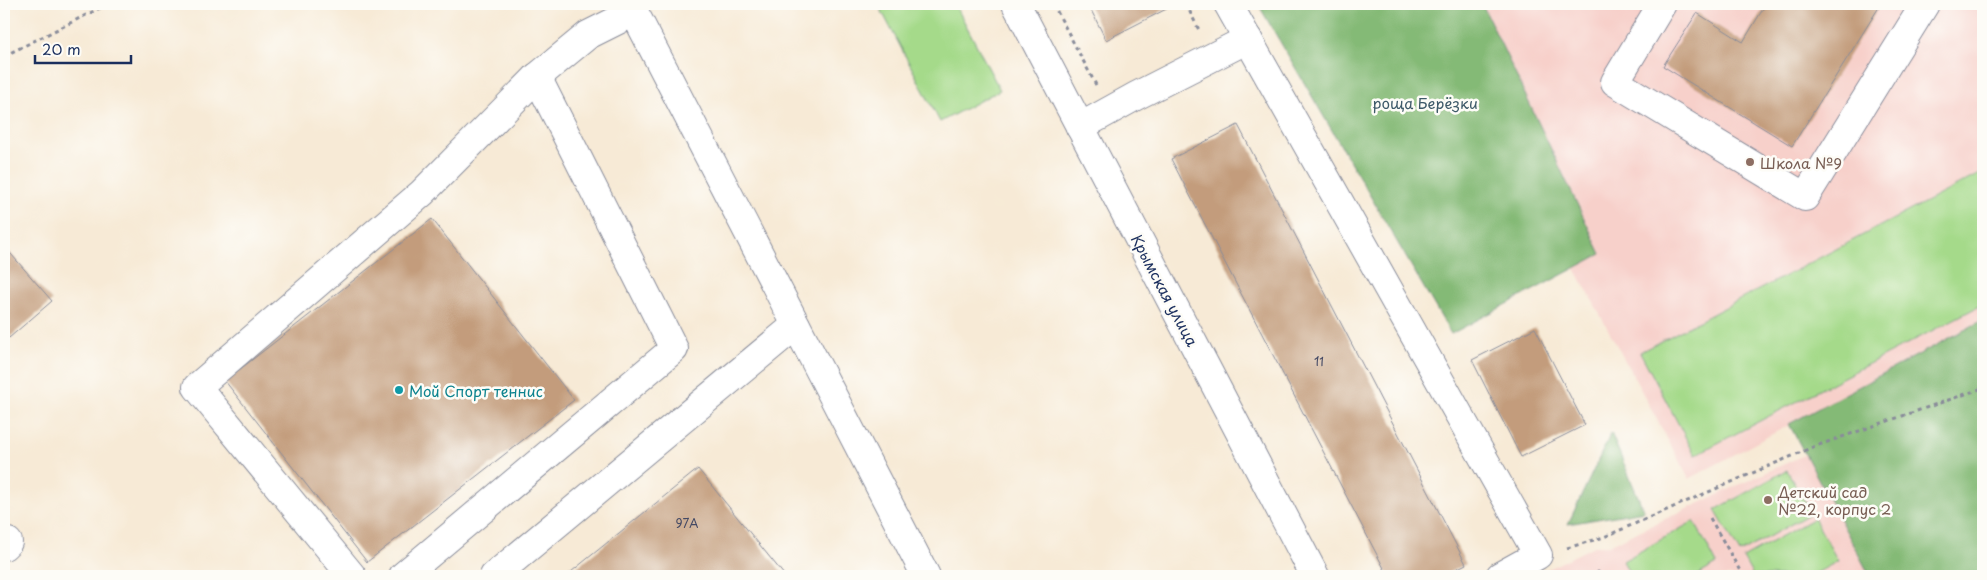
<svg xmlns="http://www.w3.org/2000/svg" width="1987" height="580" font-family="'Playpen Sans',sans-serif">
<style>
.built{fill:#f7d0ca}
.green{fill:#a5da8a;stroke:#608474}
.forest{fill:#84ba76;stroke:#50746a}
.building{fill:#c39c7b}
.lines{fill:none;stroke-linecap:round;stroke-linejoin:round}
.minor-casing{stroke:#898c9a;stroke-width:30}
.path{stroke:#898c9a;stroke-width:3;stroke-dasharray:4 4;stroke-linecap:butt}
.minor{stroke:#fff;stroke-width:28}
.education-dot{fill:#8d6e63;stroke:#fdfcf7;stroke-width:2}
.culture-dot{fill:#0f9aa8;stroke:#fdfcf7;stroke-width:2}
.labels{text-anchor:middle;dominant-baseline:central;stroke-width:5;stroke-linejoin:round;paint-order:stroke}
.number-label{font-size:12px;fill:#454a65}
.park-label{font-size:15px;fill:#3e5a69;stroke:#fdfcf7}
.education-label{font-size:15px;fill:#785e54;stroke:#fdfcf7;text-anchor:start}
.street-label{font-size:15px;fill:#1b2f5e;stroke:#fdfcf7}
.culture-label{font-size:15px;fill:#0d838f;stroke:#fdfcf7;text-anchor:start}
</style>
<rect width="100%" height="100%" fill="#fdfcf7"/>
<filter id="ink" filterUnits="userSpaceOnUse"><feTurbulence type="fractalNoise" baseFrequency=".02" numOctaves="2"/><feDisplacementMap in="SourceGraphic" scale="10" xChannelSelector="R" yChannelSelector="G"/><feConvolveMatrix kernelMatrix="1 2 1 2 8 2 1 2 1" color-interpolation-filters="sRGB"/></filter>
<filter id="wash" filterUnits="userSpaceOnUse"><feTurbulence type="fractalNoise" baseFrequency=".0096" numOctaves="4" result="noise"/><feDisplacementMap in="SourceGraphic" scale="20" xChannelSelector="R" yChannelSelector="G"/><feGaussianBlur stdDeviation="1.12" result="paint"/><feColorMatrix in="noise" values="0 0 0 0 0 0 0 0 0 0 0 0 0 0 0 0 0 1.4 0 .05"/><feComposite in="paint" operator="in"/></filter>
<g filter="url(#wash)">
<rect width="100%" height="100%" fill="#f7ead6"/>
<g class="built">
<polygon points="1432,4 1983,4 1983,320 1689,479"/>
<polygon points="1806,454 1870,576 1534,576 1594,546 1609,545"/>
</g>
<g class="green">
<polygon points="878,4 955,4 1000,90 940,122"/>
<polygon points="1983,172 1983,304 1695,455 1640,352"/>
<polygon points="1787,470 1811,513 1740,553 1715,510"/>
<polygon points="1814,518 1838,561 1811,576 1753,576 1743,558"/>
<polygon points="1694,521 1717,564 1696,576 1631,576 1623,561"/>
</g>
<g class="forest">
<polygon points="1258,4 1482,4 1601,254 1451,334"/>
<polygon points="1983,320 1983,576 1870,576 1789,424"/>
<polygon points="1611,433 1644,511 1568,524"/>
</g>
<g id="blocks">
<g class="building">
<polygon points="1088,4 1176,4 1106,40"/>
<polygon points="1766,4 1881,4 1792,146 1663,66 1697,13 1743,42"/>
<polygon points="1238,125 1466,564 1442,576 1388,576 1171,159"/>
<polygon points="432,219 574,400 367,562 225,381"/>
<polygon points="4,246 52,301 9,338 4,332"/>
<polygon points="1535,328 1585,425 1521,457 1472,360"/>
<polygon points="698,469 785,576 566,576"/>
</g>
</g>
</g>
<g filter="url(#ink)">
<use href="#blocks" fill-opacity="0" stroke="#898c9a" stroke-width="1"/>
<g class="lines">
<g class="minor-casing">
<g id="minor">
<polyline points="630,4 926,576"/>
<polyline points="1016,4 1315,576"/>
<polyline points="1228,4 1538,555 1500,576"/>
<polyline points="1662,4 1615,82 1805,197 1925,4"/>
<polyline points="1080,127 1136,96 1248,39"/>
<polyline points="4,546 8,542"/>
<polyline points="352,576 197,387 422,193 537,77 588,35 634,12"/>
<polyline points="403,576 674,349 537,77"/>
<polyline points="494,576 796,325"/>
</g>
</g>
<g class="path">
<polyline points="1053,4 1096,85"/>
<polyline points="1186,4 1199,30"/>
<polyline points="4,56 108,4"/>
<polyline points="1710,518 1743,576"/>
<polyline points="1567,548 1604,537 1813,447 1983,388"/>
<polyline points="1590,576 1598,572 1601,576"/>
</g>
<use href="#minor" class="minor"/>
</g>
</g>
<g class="education-dot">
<circle cx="1750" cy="162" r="5"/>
<circle cx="1768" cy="500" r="5"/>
</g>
<circle class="culture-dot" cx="399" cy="390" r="5"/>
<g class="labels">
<g class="number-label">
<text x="1319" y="361">11</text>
<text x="687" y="523">97А</text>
</g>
<g class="park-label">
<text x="1425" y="102">роща Берёзки</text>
</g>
<g class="education-label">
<text x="1760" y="162">Школа №9</text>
<text x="1778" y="491">Детский сад<tspan x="1778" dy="17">№22, корпус 2</tspan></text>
</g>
<g class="street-label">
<text transform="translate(1165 290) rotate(62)">Крымская улица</text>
</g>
<g class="culture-label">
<text x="409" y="390">Мой Спорт теннис</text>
</g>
</g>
<rect width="1987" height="580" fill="none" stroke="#fdfcf7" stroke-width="20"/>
<path d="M35 55v8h96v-8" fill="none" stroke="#1b2f5e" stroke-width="2.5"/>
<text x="42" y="55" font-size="15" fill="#1b2f5e" stroke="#fdfcf7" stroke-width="4" paint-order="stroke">20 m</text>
</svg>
